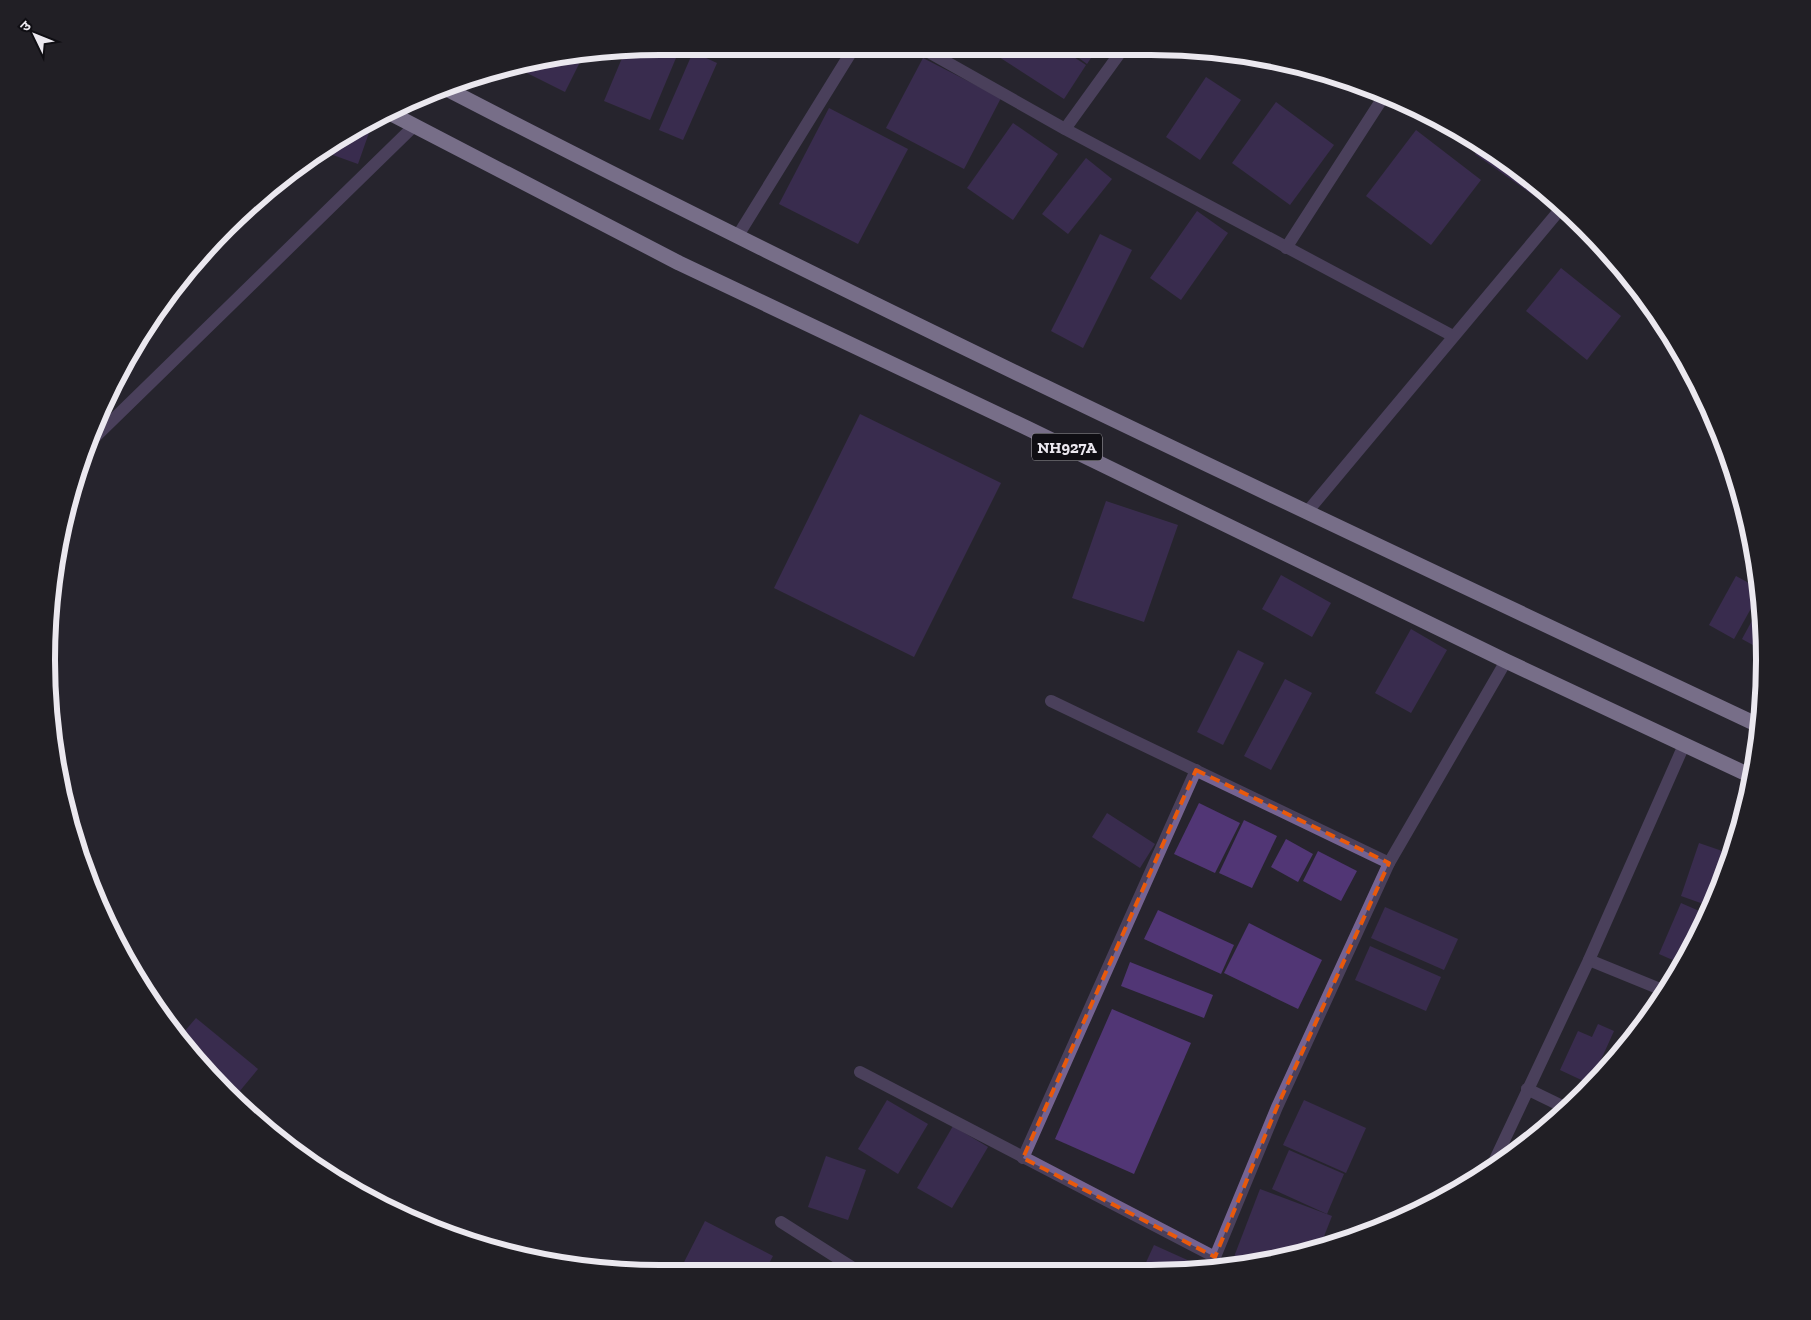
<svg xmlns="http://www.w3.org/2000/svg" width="1811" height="1320" font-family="'Zilla Slab','Noto Sans Devanagari',serif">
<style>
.building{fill:#513675}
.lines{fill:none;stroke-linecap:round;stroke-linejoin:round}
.minor{stroke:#756392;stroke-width:12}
.highway{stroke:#d9c8f7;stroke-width:15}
.marked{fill:none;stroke:#e8590c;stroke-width:4;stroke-dasharray:10 6;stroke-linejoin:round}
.labels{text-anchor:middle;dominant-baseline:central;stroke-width:4;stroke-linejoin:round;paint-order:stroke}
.shield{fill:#0f0e13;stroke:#a9a7ad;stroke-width:1}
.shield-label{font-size:16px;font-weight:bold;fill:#ebe8ef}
.rim{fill:none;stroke:#ebe8ef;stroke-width:6}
</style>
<rect width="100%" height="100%" fill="#27242e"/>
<g class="building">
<polygon points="660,46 681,46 650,120 604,101 625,51"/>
<polygon points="748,46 769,46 766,54"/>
<polygon points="982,46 1057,46 1086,65 1064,99"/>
<polygon points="1063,46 1099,46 1087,64"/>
<polygon points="693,52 717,63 683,140 659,130"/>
<polygon points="583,56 565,92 525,72 529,63"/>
<polygon points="923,58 1001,98 964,169 886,128"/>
<polygon points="1206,77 1241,100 1200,160 1166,137"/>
<polygon points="1276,102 1334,145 1290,205 1232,163"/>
<polygon points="829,108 908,149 858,244 779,204"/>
<polygon points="1013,123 1058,154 1013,220 967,188"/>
<polygon points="363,124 371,127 358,164 319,150"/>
<polygon points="1416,130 1481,180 1431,245 1366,196"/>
<polygon points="1482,144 1556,199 1550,207 1475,154"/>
<polygon points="1086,158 1112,179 1068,234 1042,214"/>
<polygon points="1197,211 1228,233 1181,300 1150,278"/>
<polygon points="1100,234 1132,250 1083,348 1051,331"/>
<polygon points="1596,241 1627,275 1626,276 1591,247"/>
<polygon points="1561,268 1621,316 1587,360 1526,311"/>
<polygon points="860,414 1001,483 914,657 774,588"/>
<polygon points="1106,501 1178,525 1144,622 1072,598"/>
<polygon points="1281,575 1331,603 1312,637 1262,609"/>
<polygon points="1736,576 1758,588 1759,594 1734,639 1709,625"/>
<polygon points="1761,604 1763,620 1762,650 1742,639"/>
<polygon points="1411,629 1447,650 1411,713 1375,693"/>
<polygon points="1238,650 1264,663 1223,745 1197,732"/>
<polygon points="1285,679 1312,693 1271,770 1244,756"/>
<polygon points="1199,803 1240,823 1215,873 1174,854"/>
<polygon points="1107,813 1155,844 1140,868 1092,837"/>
<polygon points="1244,820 1277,836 1252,888 1219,873"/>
<polygon points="1286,839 1313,854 1298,882 1271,867"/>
<polygon points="1699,843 1728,853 1709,906 1681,896"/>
<polygon points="1318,851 1357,871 1341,901 1303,881"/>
<polygon points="1681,903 1706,914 1684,965 1659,954"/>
<polygon points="1385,907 1458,939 1444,970 1371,938"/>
<polygon points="1158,910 1234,945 1221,974 1144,939"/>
<polygon points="1249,923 1322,960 1298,1009 1224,973"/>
<polygon points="1370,946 1441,977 1426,1011 1355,980"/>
<polygon points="1130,962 1213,995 1204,1018 1121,986"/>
<polygon points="1112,1009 1191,1043 1134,1174 1055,1139"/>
<polygon points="196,1018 258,1069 234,1098 178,1039"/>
<polygon points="1598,1024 1614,1031 1590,1084 1560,1070 1578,1031 1592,1037"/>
<polygon points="887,1100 928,1124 898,1174 858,1149"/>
<polygon points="1304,1100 1366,1128 1346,1173 1283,1145"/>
<polygon points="953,1126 988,1147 952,1208 917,1188"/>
<polygon points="1289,1150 1344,1174 1327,1214 1272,1189"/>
<polygon points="826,1156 866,1170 848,1220 808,1207"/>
<polygon points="1260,1189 1332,1216 1321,1244 1242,1266 1232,1262"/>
<polygon points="705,1221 773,1256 765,1271 679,1272"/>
<polygon points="1154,1245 1194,1263 1191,1269 1143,1269"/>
</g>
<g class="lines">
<g class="minor">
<polyline points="918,46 1065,129 1453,336"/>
<polyline points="1065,129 1125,46"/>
<polyline points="737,237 855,46"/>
<polyline points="1286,248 1386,93"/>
<polyline points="89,443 414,126"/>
<polyline points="1307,512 1563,206"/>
<polyline points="1051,701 1389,863"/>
<polyline points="1589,960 1665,991"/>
<polyline points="860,1072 1215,1257"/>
<polyline points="1527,1089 1566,1108"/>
<polyline points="1023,1158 1196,770"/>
<polyline points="1492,1166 1589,960 1684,745"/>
<polyline points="781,1222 858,1271"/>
<polyline points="1210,1269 1277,1107 1389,863 1506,661"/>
</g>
<g class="highway">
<path d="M445,88C878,312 1319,518 1760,726"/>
<polyline points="386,111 679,263 1027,428 1506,661 1751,776"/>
</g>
</g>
<path d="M0 0H1811V1320H0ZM1196,770L1389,863L1277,1107L1215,1257L1023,1158Z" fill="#27242e" fill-opacity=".55" fill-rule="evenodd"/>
<path class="marked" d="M1196,770L1389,863L1277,1107L1215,1257L1023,1158Z"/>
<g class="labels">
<rect class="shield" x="1032" y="433.5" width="70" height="27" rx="4"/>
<g class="shield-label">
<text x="1067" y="447">NH927A</text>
</g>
</g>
<path d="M0 0H1811V1320H0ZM660 55H1151A605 605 0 0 1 1756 660V660A605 605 0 0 1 1151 1265H660A605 605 0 0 1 55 660V660A605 605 0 0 1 660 55Z" fill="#211f25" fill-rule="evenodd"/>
<path class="rim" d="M660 55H1151A605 605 0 0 1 1756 660V660A605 605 0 0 1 1151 1265H660A605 605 0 0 1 55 660V660A605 605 0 0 1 660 55Z"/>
<g transform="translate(35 35) rotate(313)" stroke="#0f0e13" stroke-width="4" paint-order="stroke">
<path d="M0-4L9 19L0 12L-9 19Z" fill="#ebe8ef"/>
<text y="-8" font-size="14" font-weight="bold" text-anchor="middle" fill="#ebe8ef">उ</text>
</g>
</svg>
